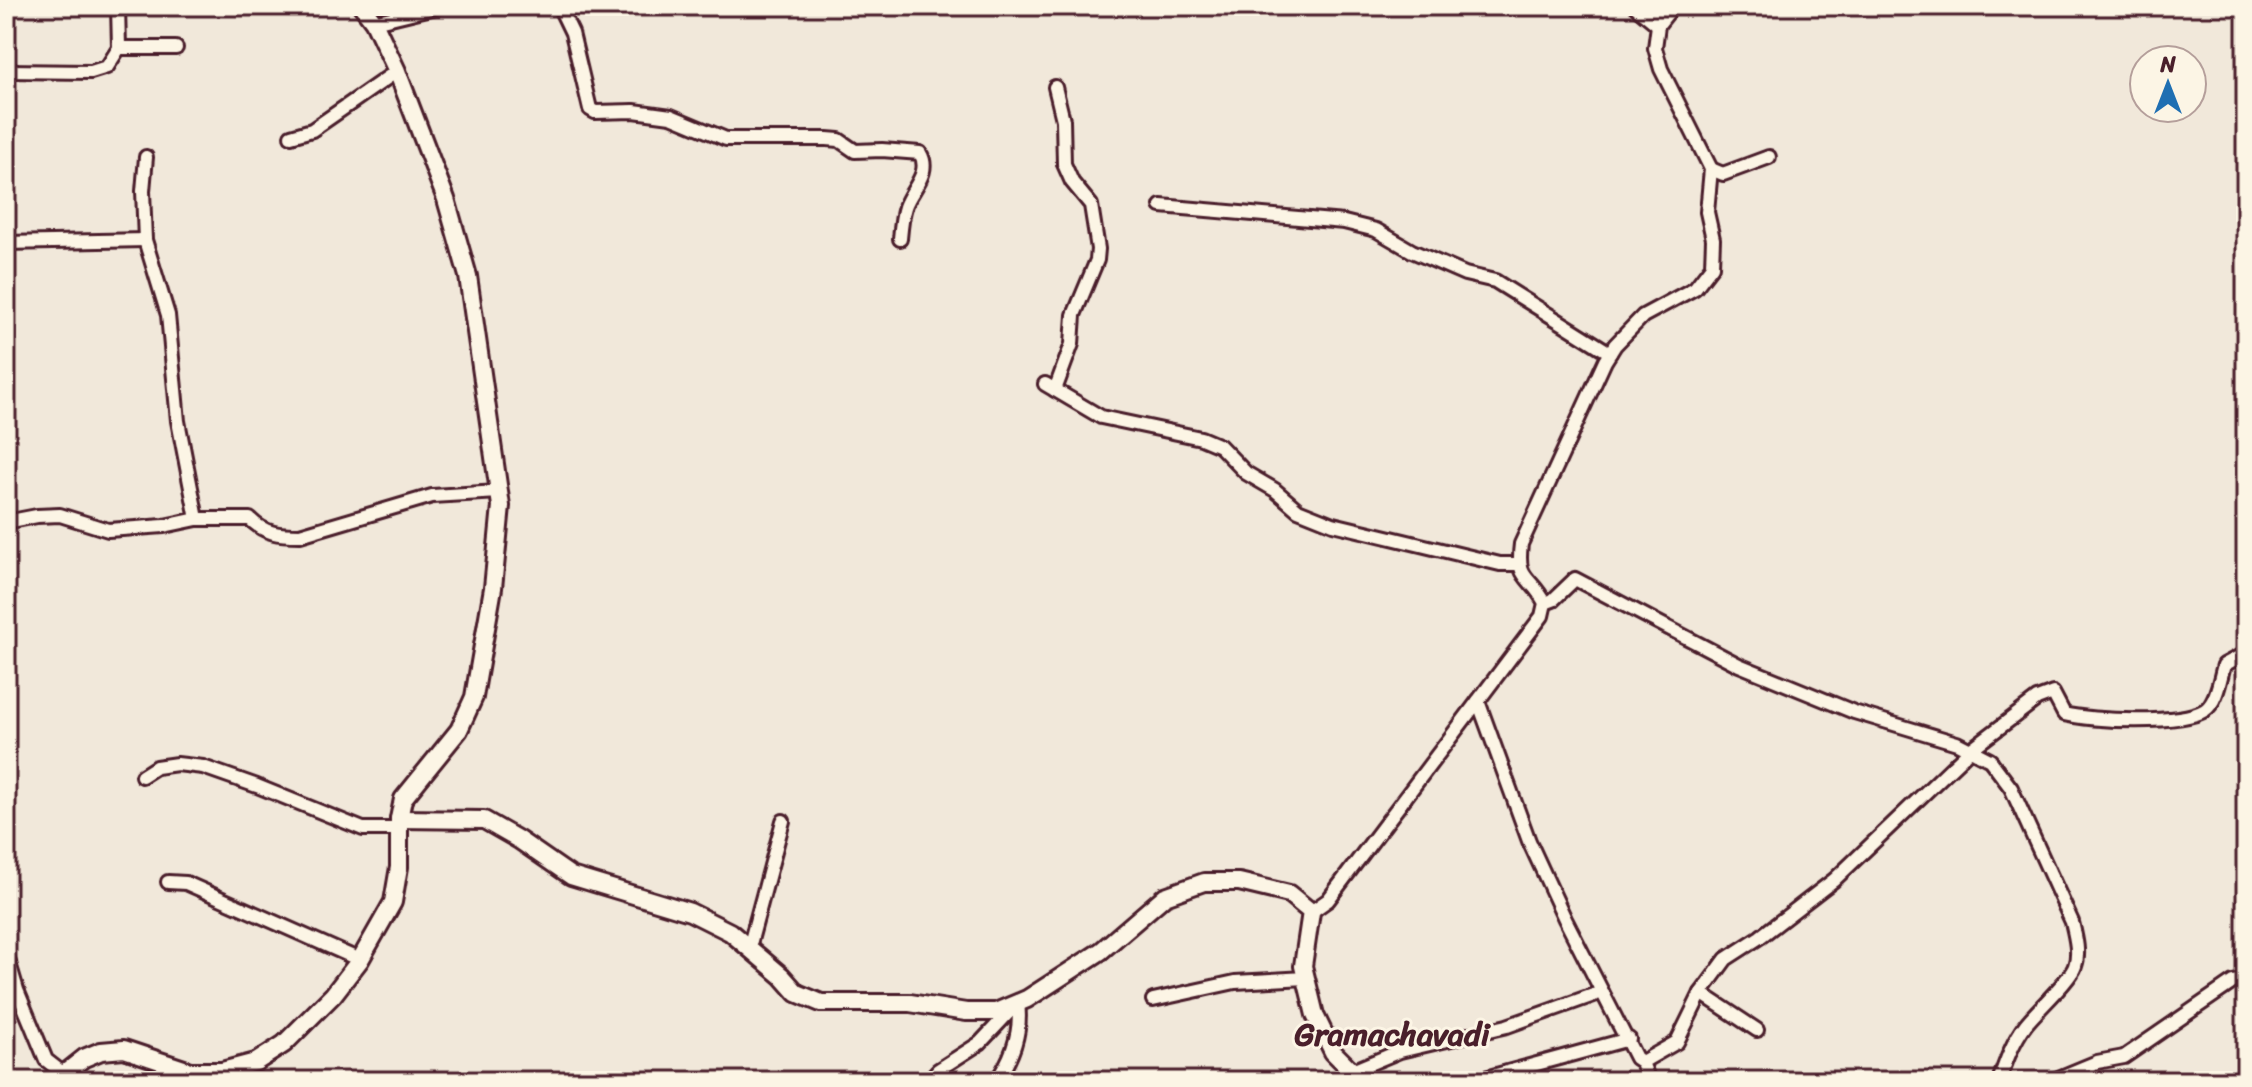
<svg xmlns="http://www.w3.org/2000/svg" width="2252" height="1087" font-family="Sriracha,sans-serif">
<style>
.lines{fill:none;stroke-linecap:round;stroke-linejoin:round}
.minor-casing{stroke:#4a1f2b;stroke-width:18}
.major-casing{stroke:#4a1f2b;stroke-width:22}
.minor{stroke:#fcf5e5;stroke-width:12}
.major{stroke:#fcf5e5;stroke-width:16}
.labels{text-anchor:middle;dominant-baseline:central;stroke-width:6;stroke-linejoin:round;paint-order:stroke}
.quarter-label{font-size:32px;font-weight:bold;fill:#4a1f2b;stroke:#fcf5e5}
</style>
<rect width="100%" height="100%" fill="#f1e8da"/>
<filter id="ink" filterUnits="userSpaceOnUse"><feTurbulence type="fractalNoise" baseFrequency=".0125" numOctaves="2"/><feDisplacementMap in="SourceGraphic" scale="16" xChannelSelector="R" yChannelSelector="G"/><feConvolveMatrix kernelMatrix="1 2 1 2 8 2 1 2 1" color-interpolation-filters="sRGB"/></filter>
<g filter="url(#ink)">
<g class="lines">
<g class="minor-casing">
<g id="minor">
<path d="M559,6L572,33L590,109L595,112L634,111L671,116L726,139H827L839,140L855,151L882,150L920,153C932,173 911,189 905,207C902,216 901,228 900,239"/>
<polyline points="1635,6 1658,25 1659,6"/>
<polyline points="374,22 440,6"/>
<polyline points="119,48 176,48"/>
<polyline points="6,71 91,72 107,67 119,48 118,6"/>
<polyline points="291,136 312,130 397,71"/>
<polyline points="146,157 143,191 145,240 168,315 178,421 197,519"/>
<polyline points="1711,169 1723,174 1769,157"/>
<polyline points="1161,206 1344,222 1376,230 1412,251 1465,274 1495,281 1610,353"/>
<polyline points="6,243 145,240"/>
<polyline points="1045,384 1101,417 1201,438 1220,446 1246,473 1275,490 1298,510 1333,524 1500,564 1518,564"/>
<polyline points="1055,390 1072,344 1074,315 1097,260 1098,249 1091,205 1072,182 1064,164 1063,120 1055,87"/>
<path d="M6,522L37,516L60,515L108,530L164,526L197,519H250C265,534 279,535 300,535L432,496L499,492"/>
<path d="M1545,603L1553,600L1575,579L1739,665L1854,712L1957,743L1990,760L2011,788L2072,922C2075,935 2080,953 2075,966C2071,979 2037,1010 2026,1024C2013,1041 2006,1061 1999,1081"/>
<polyline points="1478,701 1529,841 1565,919 1636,1058 1642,1062 1649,1081"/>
<polyline points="142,776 156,767 177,764 203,767 257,786 363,829 399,829"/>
<polyline points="168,882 186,883 360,960"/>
<path d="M1311,912L1328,900L1542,616L1545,603C1530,574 1516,582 1521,544L1605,361L1615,345L1643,316L1695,288L1712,266L1713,239L1707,212L1711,169L1661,69L1655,48L1658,25L1673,6"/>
<polyline points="749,948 783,821"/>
<polyline points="6,953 17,990 46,1060 64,1074"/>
<polyline points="1701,993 1757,1030"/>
<polyline points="1153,1000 1235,982 1306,978"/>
<path d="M1642,1062L1677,1042L1701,993L1726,959L1760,937L1834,880L1970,750L2037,699L2053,693L2064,714C2091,721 2182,725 2205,710C2217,702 2220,678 2224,665L2246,653"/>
<polyline points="1352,1071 1400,1051 1507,1026 1602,992"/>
<polyline points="168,1081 168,1065"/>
<polyline points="928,1081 938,1070 980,1043 1013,1008"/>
<path d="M996,1081C1013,1057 1022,1032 1018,1003"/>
<polyline points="1474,1081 1629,1039"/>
<polyline points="2051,1081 2097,1062 2124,1057 2233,982 2246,979"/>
</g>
</g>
<g class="major-casing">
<g id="major">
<polyline points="399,819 484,820 519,840 571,876 690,912 730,932 782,976 797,993 821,1003 910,1003 966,1012 996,1012 1027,999 1101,951 1165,896 1204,882 1239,882 1289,894 1311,912 1303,966 1315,1015 1333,1052 1362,1081"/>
<polyline points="55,1081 84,1058 101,1051 124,1049 190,1071 222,1071 256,1062 284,1044 333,995 360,960 393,902 399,867 399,819 403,799 459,730 474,697 493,588 501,506 468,276 446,199 397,71 374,22 362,6"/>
</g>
</g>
<use href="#minor" class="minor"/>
<use href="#major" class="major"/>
</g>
</g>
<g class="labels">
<g class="quarter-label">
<text x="1392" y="1034">Gramachavadi</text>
</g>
</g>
<rect width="2252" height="1087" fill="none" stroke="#fcf5e5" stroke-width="32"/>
<rect x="16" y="16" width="2220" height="1055" fill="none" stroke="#4a1f2b" stroke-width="3" filter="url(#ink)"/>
<g transform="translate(2168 84)"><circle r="38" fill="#fcf5e5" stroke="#b59f9b" stroke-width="2"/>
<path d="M0-6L14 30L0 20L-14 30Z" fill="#1f6fb2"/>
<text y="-12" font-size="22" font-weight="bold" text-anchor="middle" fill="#4a1f2b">N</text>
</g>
</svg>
